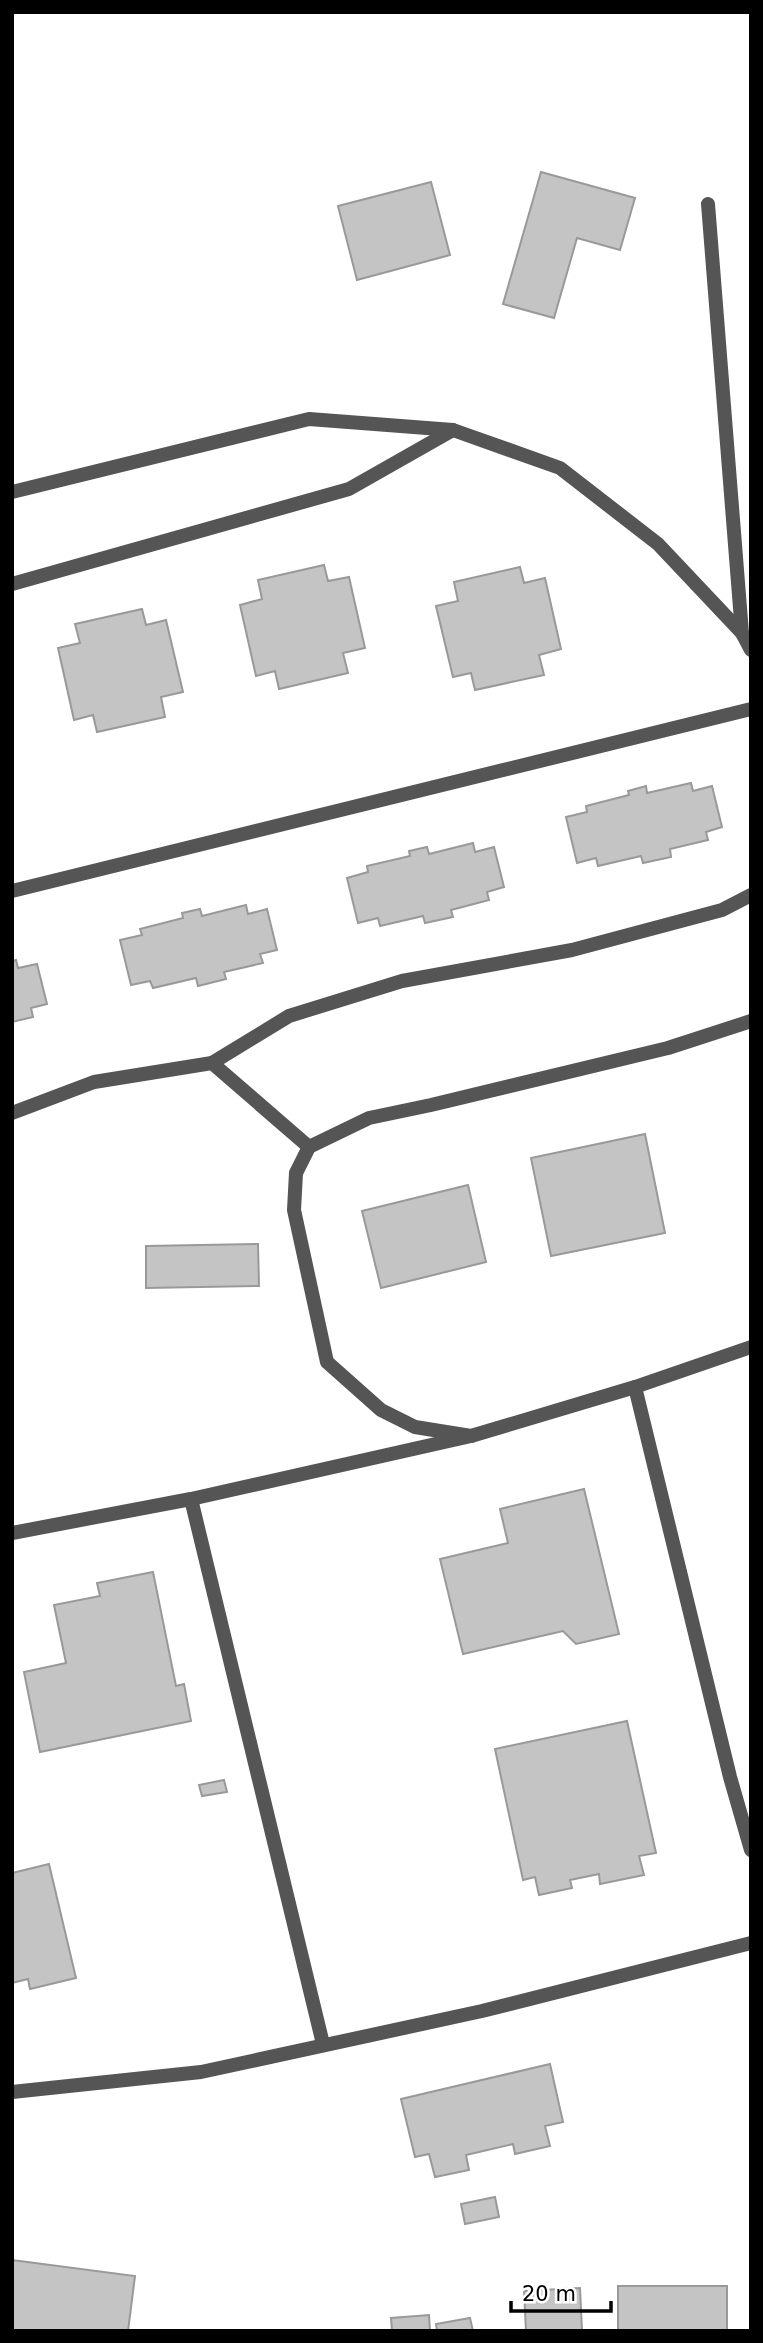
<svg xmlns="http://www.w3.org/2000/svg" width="763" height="2343" font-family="'DejaVu Sans',sans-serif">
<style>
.building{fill:#c4c4c4;stroke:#999;stroke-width:2}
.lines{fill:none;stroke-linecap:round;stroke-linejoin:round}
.street{stroke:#555;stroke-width:14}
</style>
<rect width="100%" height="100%" fill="#fff"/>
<g class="building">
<polygon points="541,172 635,198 620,250 577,238 554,318 503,304"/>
<polygon points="431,182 450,255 357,280 338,206"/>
<polygon points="324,565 328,581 349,577 365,648 343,653 348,673 279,689 275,671 256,676 240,605 262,599 258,580"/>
<polygon points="520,567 524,583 545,578 561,649 539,655 544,675 475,690 471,673 453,677 436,606 458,601 454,582"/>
<polygon points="142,609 146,625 166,620 183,692 161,697 165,717 97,732 93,715 74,720 58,648 80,643 75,624"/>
<polygon points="691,783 693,791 712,786 722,827 706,832 708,840 670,849 671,857 643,863 641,856 598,866 596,858 577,863 566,817 587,812 586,806 629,795 628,791 646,786 647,793"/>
<polygon points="473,843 475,852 494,847 504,887 487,892 489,900 451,910 453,917 425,923 423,916 380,926 378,918 358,923 347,878 368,872 367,866 410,856 409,851 427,847 429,854"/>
<polygon points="246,905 248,914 267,909 277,950 260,954 263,963 224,972 226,979 198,986 196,978 153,988 150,981 131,985 120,940 142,935 140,929 183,918 182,913 200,909 202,916"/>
<polygon points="16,960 18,968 37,964 47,1004 31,1008 33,1017 12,1022 12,961"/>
<polygon points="645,1134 665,1233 551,1256 531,1158"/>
<polygon points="468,1185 486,1262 381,1288 362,1211"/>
<polygon points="258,1244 259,1286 146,1288 146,1246"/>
<polygon points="584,1489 619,1634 576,1644 563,1631 463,1654 440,1559 508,1543 500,1509"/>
<polygon points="153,1572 176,1686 184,1684 191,1721 40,1752 24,1672 66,1663 54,1605 100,1596 97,1583"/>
<polygon points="627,1721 656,1853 639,1856 644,1875 600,1884 599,1874 570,1880 572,1888 539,1895 535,1877 523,1880 495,1749"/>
<polygon points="224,1780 227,1792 202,1796 199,1785"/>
<polygon points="49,1864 76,1978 30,1989 28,1979 12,1983 12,1873"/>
<polygon points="550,2064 563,2122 545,2126 550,2146 515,2154 513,2144 466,2155 469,2170 435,2177 429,2154 415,2157 401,2099"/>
<polygon points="495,2197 499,2217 465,2224 461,2204"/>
<polygon points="12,2260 135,2276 128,2331 12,2331"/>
<rect x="618" y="2286" width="109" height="45"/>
<polygon points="580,2288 582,2331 526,2331 524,2291"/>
<polygon points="429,2315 430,2331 392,2331 391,2318"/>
<polygon points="470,2318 473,2331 437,2331 436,2324"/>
</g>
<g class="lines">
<g class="street">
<polyline points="708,204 742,633 751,650"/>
<polyline points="12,492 309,419 453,430 560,468 658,544 742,633"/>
<polyline points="12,584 349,489 453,430"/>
<polyline points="12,891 751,709"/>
<polyline points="212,1063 289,1016 402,981 572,950 722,910 751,895"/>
<polyline points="12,1113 94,1082 212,1063 309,1147"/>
<polyline points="635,1387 730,1777 751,1850"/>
<polyline points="471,1436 415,1427 381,1410 327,1362 294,1210 296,1173 309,1147 369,1118 431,1105 668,1048 751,1021"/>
<polyline points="191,1499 323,2044"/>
<polyline points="12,1533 191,1499 471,1436 635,1387 751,1347"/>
<polyline points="12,2092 201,2072 482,2011 751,1943"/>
</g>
</g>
<rect width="763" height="2343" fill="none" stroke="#000000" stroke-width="28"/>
<path d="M511 2301v10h100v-10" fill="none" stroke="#000000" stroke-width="3.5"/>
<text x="522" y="2301" font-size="21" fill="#000000" stroke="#ffffff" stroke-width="5" paint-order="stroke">20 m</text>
</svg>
